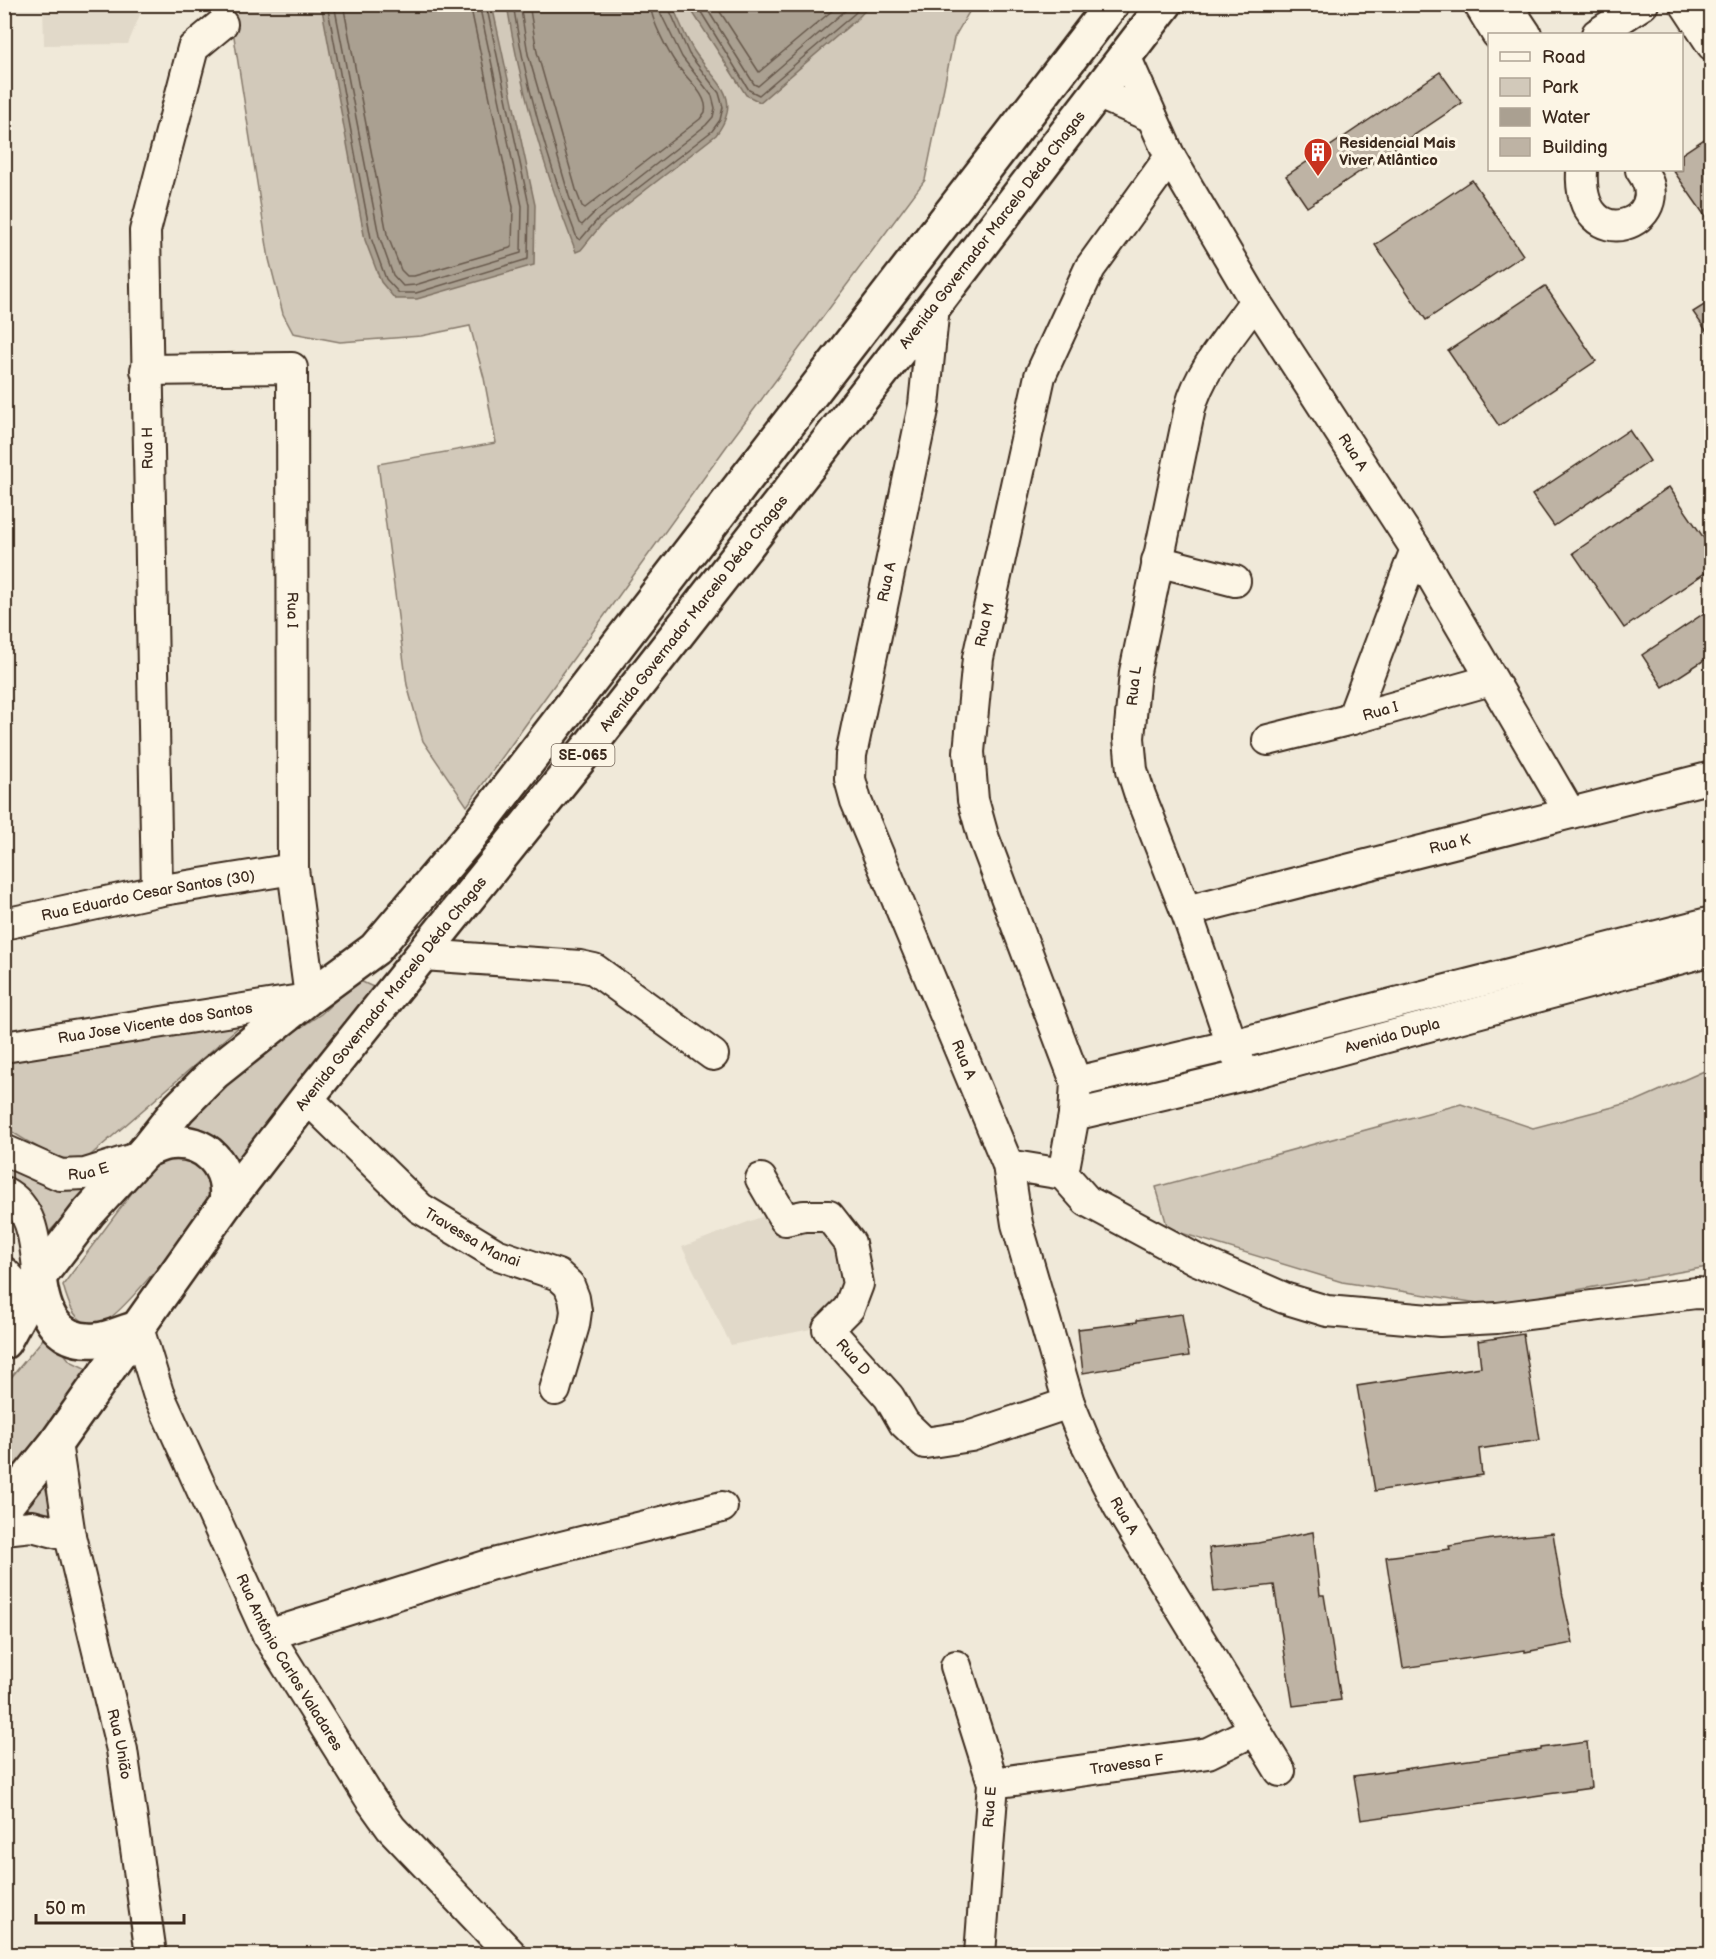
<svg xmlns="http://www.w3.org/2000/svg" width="1716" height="1959" font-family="'Balsamiq Sans',sans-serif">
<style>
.built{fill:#e1d9c9}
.green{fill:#d2c9ba;stroke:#867a6c;stroke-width:1.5}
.water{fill:#aaa091;stroke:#7e7163;stroke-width:1.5}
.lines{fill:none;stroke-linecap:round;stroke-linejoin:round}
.shore{stroke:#67594c;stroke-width:1.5}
.building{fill:#beb3a4;stroke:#3b2a1e;stroke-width:1.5}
.minor-casing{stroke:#3b2a1e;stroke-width:34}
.major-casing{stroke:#3b2a1e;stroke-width:38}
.minor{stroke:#fcf5e5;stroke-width:30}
.major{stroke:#fcf5e5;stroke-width:33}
.labels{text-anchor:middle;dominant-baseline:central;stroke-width:6;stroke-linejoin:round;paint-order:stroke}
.shield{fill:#fcf5e5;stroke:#75675a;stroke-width:1.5}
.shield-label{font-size:14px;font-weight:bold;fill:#3b2a1e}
.poi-label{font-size:15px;font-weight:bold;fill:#3b2a1e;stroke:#fcf5e5;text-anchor:start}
.street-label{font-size:15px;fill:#3b2a1e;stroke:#fcf5e5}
</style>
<rect width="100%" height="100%" fill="#f0e9d9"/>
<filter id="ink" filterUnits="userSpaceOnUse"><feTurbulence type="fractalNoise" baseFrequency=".0167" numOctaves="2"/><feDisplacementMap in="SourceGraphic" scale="12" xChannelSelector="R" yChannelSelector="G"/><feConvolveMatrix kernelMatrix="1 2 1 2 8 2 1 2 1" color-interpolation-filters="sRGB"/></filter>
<g filter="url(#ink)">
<g class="built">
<polygon points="43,5 43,4 144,5 128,44 44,45"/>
<polygon points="769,1214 829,1228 846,1276 842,1297 818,1315 821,1327 731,1345 682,1247"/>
</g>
<g class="green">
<polygon points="229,5 973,5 954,38 925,180 729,443 467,806 423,741 407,685 378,464 496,443 484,378 470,326 421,336 340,342 293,333 283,314 269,259"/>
<polygon points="358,980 382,991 236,1172 171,1136 192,1113 252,1060 321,1014"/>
<path d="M256,1012L85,1160C57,1164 29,1141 5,1128V1054Z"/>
<polygon points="1711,1068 1712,1251 1707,1267 1491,1305 1342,1282 1168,1229 1156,1187 1461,1104 1533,1128 1636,1101"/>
<path d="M168,1153L213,1166L215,1193C199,1216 121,1320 99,1324C75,1328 68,1303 63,1285L157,1159Z"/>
<polygon points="4,1157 110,1170 41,1240 5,1184"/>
<polygon points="48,1333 70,1361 95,1373 5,1492 5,1389 9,1380"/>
<polygon points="44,1482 52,1513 12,1516"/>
</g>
<g class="water">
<polygon points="321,4 492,5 535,205 534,265 417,299 395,299 381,282 365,240"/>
<path d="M507,5H672C679,20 685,37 694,51C714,82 745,96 716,135L602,224L581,250L576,252C545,172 520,89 507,5Z"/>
<polygon points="688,5 870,5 858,18 760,102 746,95"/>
</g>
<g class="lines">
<g class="shore">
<polyline points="327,4 371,238 386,279 399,293 416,293 528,259 529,205 486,4"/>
<polyline points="334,4 379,236 393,275 403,286 415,285 521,253 522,206 479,4"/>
<polyline points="343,4 387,234 401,270 407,276 414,276 510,248 512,246 513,207 470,4"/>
<path d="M513,4C525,84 548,163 577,238L580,240L598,219L712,131L720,120L723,107L719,93L689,54L667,4"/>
<polyline points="520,4 528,54 569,196 579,223 582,225 594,213 706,125 713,117 715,108 712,96 682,57 660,12 659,4"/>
<path d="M529,4L537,52L577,193L582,206L585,208L700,119L705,112C709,96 686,78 677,65C668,52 651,20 650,4"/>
<polyline points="696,4 749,90 759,95 854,14 863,4"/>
<polyline points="704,4 754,84 758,86 853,4"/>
<polyline points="715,4 759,72 840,4"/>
</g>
</g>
<g class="building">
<polygon points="1440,72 1462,103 1307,207 1286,176"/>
<polygon points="1712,134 1712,226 1673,170 1682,170 1682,154"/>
<polygon points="1472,180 1523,255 1426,320 1375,245"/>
<polygon points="1545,286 1596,361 1499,426 1448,351"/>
<polygon points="1712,300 1712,339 1693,312"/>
<polygon points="1629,430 1650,461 1554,526 1532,495"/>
<polygon points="1669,487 1712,550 1712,568 1624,628 1573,553"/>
<polygon points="1712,608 1712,655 1663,687 1642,655"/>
<polygon points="1182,1314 1189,1356 1083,1373 1078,1329 1137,1322 1137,1320"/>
<polygon points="1523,1334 1540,1440 1479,1449 1482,1475 1375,1491 1357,1386 1481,1367 1478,1341"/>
<polygon points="1313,1532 1320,1595 1324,1595 1341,1700 1293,1706 1274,1585 1214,1592 1209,1548 1258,1543"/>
<polygon points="1553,1533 1563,1597 1573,1643 1525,1652 1525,1650 1403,1668 1386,1557 1450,1549 1449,1546 1492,1539"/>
<polygon points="1587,1742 1591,1788 1361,1820 1354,1776 1541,1750 1541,1748"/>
</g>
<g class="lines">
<g class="minor-casing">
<g id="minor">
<polyline points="1479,4 1497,34"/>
<polyline points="1506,4 1526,34"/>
<polyline points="1685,4 1712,45"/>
<polyline points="1597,34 1643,4"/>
<path id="s1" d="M1125,56L1170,157L1255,301L1416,549L1570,813"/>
<polyline points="1097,93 1152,117"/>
<polyline points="1170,157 1090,268 1040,376 978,658 969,752 973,800 983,836 1076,1082 1074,1115 1063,1174 1087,1201 1197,1260 1284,1298 1327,1311 1440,1321 1497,1318 1696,1293 1712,1294"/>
<path d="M1582,170C1577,263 1680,222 1641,170"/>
<path id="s2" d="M934,306L924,405L851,755L850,779L856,801L1008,1165L1017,1224L1069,1403L1083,1437L1119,1507L1280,1771"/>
<path id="s3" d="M146,370L292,368L293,869L310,997"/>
<polyline points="1157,561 1235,581"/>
<polyline points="1352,719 1416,549"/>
<path id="s4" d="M1268,740L1352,719L1491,680"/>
<polyline points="157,891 145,231 193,48 222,24"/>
<path id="s5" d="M1186,911L1712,777"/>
<path id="s6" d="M4,924L157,891L293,869"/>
<polyline points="423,955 580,966 594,969 713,1055"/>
<path id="s7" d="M4,1047L307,999"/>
<path id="s8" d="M1245,1075L1232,1045L1186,911L1140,795L1132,770L1129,738L1135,672L1190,408C1201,368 1232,335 1255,301"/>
<polyline points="1076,1082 1232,1045 1712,922"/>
<path id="s9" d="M307,1098L420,1208L496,1254L558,1275L569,1285L574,1298L576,1311L574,1325L555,1390"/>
<path id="s10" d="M1074,1115L1245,1075L1712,950"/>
<path id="s11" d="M4,1150L60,1175L85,1174L140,1157"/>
<polyline points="1008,1165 1063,1174"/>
<path id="s12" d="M761,1179L785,1220L804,1216H829L850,1243L858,1284L849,1308L828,1329L889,1397L904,1423L925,1443L971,1436L1069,1403"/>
<path d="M4,1192C35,1208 35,1247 39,1277"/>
<polyline points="4,1272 28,1298"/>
<path id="s13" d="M138,1328L158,1393L268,1635L371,1800L391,1828L511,1954"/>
<path id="s14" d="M56,1443L70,1536L122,1750L151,1954"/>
<polyline points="4,1529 32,1526 70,1536"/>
<polyline points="268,1635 489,1565 722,1507"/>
<polyline points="956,1666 993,1783 980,1954"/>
<path id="s15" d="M993,1783L1208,1753L1255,1730"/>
</g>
</g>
<g class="major-casing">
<g id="major">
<path d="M145,1151C152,1148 160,1144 167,1143C206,1138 231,1166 226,1203"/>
<path d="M39,1277C43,1312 55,1344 97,1340C110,1339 125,1331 138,1328"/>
<polyline points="4,1342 39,1277 89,1212 145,1151 179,1108 214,1073 307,999 375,949 469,838 1112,4"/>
<path id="s16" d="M4,1508L56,1443L226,1203L307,1098L589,747L934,306L1165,4"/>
</g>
</g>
<use href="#minor" class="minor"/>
<use href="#major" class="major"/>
</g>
</g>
<defs>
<g id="building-pin" transform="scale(1.5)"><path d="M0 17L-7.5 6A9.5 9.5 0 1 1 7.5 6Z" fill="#c8321e" stroke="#fcf5e5"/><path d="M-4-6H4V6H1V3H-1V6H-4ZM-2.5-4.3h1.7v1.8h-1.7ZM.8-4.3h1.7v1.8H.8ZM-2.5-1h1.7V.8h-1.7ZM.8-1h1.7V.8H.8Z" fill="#fff"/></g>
</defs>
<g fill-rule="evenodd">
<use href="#building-pin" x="1318" y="152"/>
</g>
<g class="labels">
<rect class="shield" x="551.5" y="744" width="63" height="22" rx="4.5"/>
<g class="shield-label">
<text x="583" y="755">SE-065</text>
</g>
<g class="poi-label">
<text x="1339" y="143">Residencial Mais<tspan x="1339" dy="17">Viver Atlântico</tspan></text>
</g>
<g class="street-label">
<text stroke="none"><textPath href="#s16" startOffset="1616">Avenida Governador Marcelo Déda Chagas</textPath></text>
<text transform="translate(148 448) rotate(-91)">Rua H</text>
<text stroke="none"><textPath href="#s1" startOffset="458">Rua A</textPath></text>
<text transform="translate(887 582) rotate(-78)">Rua A</text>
<text stroke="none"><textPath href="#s3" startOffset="388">Rua I</textPath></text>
<text stroke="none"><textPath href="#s16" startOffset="1130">Avenida Governador Marcelo Déda Chagas</textPath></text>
<text transform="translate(985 625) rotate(-78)">Rua M</text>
<text stroke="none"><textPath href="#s8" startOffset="410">Rua L</textPath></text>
<text stroke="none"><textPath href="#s4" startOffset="116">Rua I</textPath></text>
<text stroke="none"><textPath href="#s5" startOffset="272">Rua K</textPath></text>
<text stroke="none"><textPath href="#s6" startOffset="147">Rua Eduardo Cesar Santos (30)</textPath></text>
<text stroke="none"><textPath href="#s16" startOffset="644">Avenida Governador Marcelo Déda Chagas</textPath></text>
<text stroke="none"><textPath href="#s7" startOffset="153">Rua Jose Vicente dos Santos</textPath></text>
<text stroke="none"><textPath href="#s10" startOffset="328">Avenida Dupla</textPath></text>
<text stroke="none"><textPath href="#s2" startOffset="784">Rua A</textPath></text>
<text stroke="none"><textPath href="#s11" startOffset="90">Rua E</textPath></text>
<text stroke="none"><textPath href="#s9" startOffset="218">Travessa Manai</textPath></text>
<text stroke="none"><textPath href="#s12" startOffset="261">Rua D</textPath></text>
<text stroke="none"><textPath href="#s2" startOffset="1270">Rua A</textPath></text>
<text stroke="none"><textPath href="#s13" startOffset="368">Rua Antônio Carlos Valadares</textPath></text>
<text stroke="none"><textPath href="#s14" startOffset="308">Rua União</textPath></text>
<text stroke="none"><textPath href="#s15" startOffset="135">Travessa F</textPath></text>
<text transform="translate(990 1807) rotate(-86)">Rua E</text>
</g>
</g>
<rect width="1716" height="1959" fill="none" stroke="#fcf5e5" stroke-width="24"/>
<rect x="12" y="12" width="1692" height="1935" fill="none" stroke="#3b2a1e" stroke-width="2" filter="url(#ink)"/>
<rect x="1488" y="33" width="195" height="138" fill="#fcf5e5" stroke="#afa495" stroke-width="1.5"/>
<rect x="1500" y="52" width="30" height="9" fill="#fcf5e5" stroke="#afa495" stroke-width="1.5"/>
<text x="1542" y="63" font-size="18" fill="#3b2a1e">Road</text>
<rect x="1500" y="78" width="30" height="18" fill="#d2c9ba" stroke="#afa495" stroke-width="1.5"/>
<text x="1542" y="93" font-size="18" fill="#3b2a1e">Park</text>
<rect x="1500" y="108" width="30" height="18" fill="#aaa091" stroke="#afa495" stroke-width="1.5"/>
<text x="1542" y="123" font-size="18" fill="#3b2a1e">Water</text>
<rect x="1500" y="138" width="30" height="18" fill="#beb3a4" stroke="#afa495" stroke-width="1.5"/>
<text x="1542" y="153" font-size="18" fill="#3b2a1e">Building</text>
<path d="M36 1914v9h148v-9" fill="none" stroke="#3b2a1e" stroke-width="3"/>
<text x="45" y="1914" font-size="18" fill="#3b2a1e" stroke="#fcf5e5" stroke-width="4.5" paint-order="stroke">50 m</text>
</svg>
